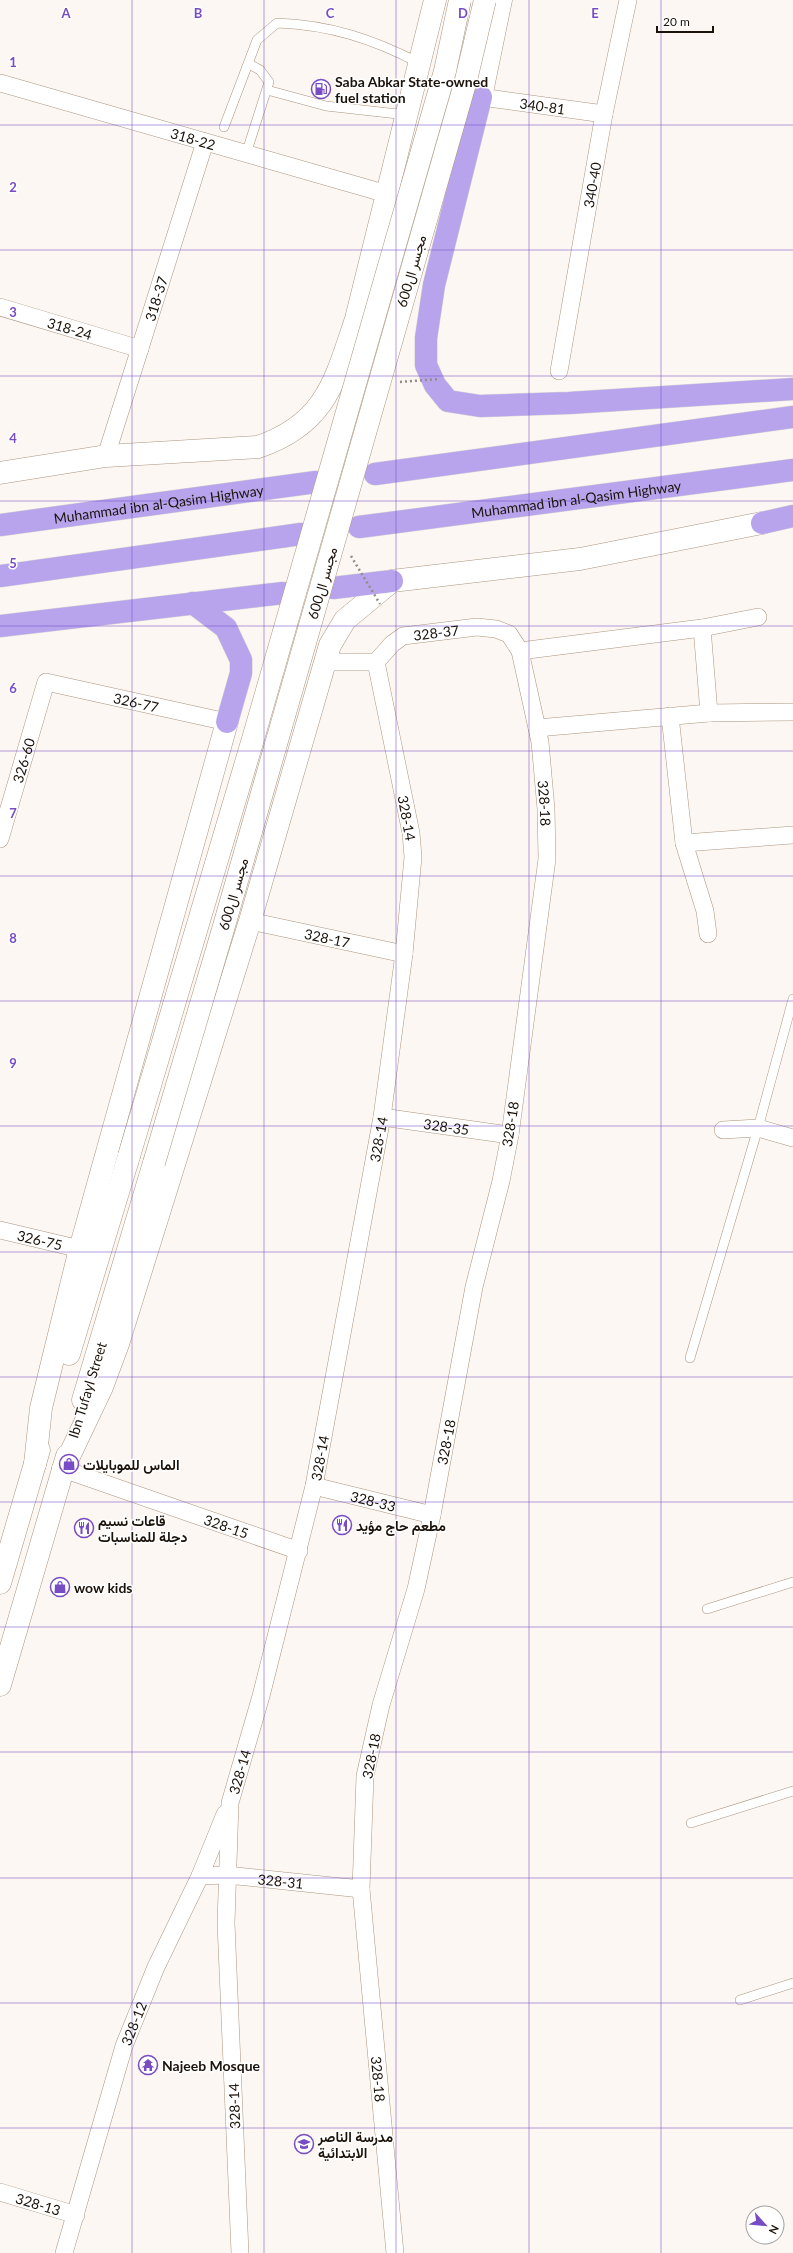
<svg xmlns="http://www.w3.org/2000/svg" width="793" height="2253" font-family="Lato,Vazirmatn,sans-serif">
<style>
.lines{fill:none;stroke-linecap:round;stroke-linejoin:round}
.lane-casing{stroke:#ac957f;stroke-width:10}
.street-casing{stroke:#ac957f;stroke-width:18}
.secondary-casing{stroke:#ac957f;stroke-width:23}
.highway-casing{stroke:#d6d4d3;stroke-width:23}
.lane{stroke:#fff;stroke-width:9}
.street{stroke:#fff;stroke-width:17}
.secondary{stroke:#fff;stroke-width:22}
.highway{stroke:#b7a4ed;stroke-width:22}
.secondary-bridge-casing{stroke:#ac957f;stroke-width:23;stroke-linecap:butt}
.path-bridge{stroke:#938c85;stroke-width:2.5;stroke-dasharray:2 3;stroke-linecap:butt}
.secondary-bridge{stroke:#fff;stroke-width:22}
.grid{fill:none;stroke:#774cc5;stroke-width:1;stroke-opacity:0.55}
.labels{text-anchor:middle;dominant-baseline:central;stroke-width:3;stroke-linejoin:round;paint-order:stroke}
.poi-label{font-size:14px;font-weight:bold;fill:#1b120a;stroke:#fff;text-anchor:start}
.street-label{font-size:14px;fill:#1b120a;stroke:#fff}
.grid-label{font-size:13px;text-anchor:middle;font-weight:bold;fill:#774cc5;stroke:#fff;stroke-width:3;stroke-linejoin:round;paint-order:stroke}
</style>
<rect width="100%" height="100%" fill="#fcf7f2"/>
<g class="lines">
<g class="lane-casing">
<g id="lane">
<polyline points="267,90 326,106 407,115"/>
<path d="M224,127L257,40L277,23C330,25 373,39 419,63"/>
<polyline points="246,154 269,82 260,70 249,64"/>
<polyline points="690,1358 758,1128 793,999"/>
<polyline points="707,1609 793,1582"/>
<polyline points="691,1823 793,1791"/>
<polyline points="740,2000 793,1983"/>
</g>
</g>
<g class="street-casing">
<g id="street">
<path id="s1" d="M0,83L387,194"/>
<path id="s2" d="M481,97L604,114"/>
<path id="s3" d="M0,307L140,349"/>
<path id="s4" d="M559,371L604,114L628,0"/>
<path id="s5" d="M106,456L205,142"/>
<polyline points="702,628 758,617"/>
<polyline points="520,651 702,628 709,713"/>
<path id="s6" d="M325,662H376L392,644L403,636L477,627L496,629L509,634L520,651L540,742L546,809L547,859L510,1135L501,1181L474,1287L432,1515L416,1589L381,1705L365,1776L361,1889L395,2253"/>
<polyline points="670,716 684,843 793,835"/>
<polyline points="537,728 709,713 793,712"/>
<path id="s7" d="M0,839L46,682L227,722"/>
<polyline points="684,843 705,911 708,934"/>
<path id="s8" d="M250,921L404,954"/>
<path id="s9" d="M382,1117L510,1135"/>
<polyline points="723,1130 758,1128 793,1138"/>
<path id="s10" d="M0,1230L80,1249"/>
<path id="s11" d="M63,1469L299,1551"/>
<path id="s12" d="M314,1486L432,1515"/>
<path id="s13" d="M200,1876L227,1875L361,1889"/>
<path id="s14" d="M0,2192L76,2215"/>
<path id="s15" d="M64,2253L124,2046L156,1967L200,1876L225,1814"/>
<path id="s16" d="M240,2253L226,1923L230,1803L261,1696L314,1486L382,1117L404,954L413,857L411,833L376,662"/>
</g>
</g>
<g class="secondary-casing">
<g id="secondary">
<polyline points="481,97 501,0"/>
<path d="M0,473L106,456L258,447C326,424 335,381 356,319L435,0"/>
<polyline points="69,1354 129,1156"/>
<polyline points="83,1400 154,1163"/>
<polyline points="35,1464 41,1408 80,1249 227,722"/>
<polyline points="63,1469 102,1387 118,1344 250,921 330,645 345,620 392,581 580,559 762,523"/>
<polyline points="0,1583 39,1450"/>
<polyline points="0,1685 67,1456"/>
</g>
</g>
<g class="highway-casing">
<g id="highway">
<polyline points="481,97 434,285 426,338 426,365 435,385 448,401 480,406 569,403 793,389"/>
<polyline points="375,474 793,417"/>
<polyline points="762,523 793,516"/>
<path id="s17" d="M0,525L316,482"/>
<path id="s18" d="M359,527L793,470"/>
<polyline points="0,576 301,534"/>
<polyline points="333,588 392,581"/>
<polyline points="193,603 226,628 241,660 241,673 227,722"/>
<polyline points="0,626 283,593"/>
</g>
</g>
<use href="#lane" class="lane"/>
<use href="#street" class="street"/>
<use href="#secondary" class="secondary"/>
<use href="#highway" class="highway"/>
<g class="secondary-bridge-casing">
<g id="secondary-bridge">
<polyline points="129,1156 253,739 445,71 460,0"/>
<polyline points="154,1163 224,926 466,80 485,0"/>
</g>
</g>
<g class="path-bridge">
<polyline points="400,382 439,379"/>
<polyline points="351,556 380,604"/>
</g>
<use href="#secondary-bridge" class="secondary-bridge"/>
</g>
<path class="grid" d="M132,0V2253M264,0V2253M396,0V2253M529,0V2253M661,0V2253M0,125H793M0,250H793M0,376H793M0,501H793M0,626H793M0,751H793M0,876H793M0,1001H793M0,1126H793M0,1252H793M0,1377H793M0,1502H793M0,1627H793M0,1752H793M0,1878H793M0,2003H793M0,2128H793"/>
<defs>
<g id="fuel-ring" transform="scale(1)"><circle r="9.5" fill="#fff" stroke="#774cc5" stroke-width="1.5"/><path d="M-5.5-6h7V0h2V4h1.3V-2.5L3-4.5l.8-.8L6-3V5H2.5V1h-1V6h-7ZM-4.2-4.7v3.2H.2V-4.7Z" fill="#774cc5"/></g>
<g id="shop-ring" transform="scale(1)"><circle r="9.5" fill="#fff" stroke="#774cc5" stroke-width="1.5"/><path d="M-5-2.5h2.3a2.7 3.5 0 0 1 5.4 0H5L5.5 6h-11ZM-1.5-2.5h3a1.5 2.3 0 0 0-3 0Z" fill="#774cc5"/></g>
<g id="restaurant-ring" transform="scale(1)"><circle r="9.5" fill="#fff" stroke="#774cc5" stroke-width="1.5"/><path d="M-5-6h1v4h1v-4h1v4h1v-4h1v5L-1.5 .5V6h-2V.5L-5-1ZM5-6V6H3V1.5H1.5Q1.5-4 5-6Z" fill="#774cc5"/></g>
<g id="temple-ring" transform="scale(1)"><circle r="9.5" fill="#fff" stroke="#774cc5" stroke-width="1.5"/><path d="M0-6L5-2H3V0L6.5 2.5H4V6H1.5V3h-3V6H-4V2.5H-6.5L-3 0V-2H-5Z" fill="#774cc5"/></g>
<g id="school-ring" transform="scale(1)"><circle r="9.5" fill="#fff" stroke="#774cc5" stroke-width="1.5"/><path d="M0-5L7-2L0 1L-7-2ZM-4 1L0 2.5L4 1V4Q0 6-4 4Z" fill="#774cc5"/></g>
</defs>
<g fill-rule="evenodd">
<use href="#fuel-ring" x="321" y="89"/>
<use href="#shop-ring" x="69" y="1464"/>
<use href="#restaurant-ring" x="342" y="1525"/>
<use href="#restaurant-ring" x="84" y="1528"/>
<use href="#shop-ring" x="60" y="1587"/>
<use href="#temple-ring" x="148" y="2065"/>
<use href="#school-ring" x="304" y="2144"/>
</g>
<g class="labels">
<g class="poi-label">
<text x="335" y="81">Saba Abkar State-owned<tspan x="335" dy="16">fuel station</tspan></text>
<text x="83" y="1464">الماس للموبايلات</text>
<text x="98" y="1520">قاعات نسيم<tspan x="98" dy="16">دجلة للمناسبات</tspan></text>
<text x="356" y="1525">مطعم حاج مؤيد</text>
<text x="74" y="1587">wow kids</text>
<text x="162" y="2065">Najeeb Mosque</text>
<text x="318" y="2136">مدرسة الناصر<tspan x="318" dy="16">الابتدائية</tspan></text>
</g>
<g class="street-label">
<text stroke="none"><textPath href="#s2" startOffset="62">340-81</textPath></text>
<text stroke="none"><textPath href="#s1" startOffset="201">318-22</textPath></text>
<text stroke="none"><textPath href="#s4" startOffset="189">340-40</textPath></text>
<text transform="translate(411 271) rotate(-74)">مجسر ال600</text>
<text stroke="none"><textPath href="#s5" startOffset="165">318-37</textPath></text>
<text stroke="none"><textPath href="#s3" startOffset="73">318-24</textPath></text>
<text stroke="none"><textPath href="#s18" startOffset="219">Muhammad ibn al-Qasim Highway</textPath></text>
<text stroke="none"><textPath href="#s17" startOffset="160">Muhammad ibn al-Qasim Highway</textPath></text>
<text transform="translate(322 583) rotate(-74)">مجسر ال600</text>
<text stroke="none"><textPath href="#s6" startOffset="122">328-37</textPath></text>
<text stroke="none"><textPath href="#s7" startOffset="256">326-77</textPath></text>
<text stroke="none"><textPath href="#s7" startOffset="82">326-60</textPath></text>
<text stroke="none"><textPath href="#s6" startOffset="371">328-18</textPath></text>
<text transform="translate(407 818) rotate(80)">328-14</text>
<text transform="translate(233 894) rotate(-74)">مجسر ال600</text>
<text stroke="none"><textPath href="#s8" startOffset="79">328-17</textPath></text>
<text transform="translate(510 1124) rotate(-81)">328-18</text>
<text stroke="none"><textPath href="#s9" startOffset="65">328-35</textPath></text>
<text stroke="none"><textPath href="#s16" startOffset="1131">328-14</textPath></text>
<text stroke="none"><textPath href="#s10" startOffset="41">326-75</textPath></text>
<text transform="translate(87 1390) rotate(-73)">Ibn Tufayl Street</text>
<text transform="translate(446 1442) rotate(-79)">328-18</text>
<text stroke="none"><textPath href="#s16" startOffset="807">328-14</textPath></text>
<text stroke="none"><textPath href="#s12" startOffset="61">328-33</textPath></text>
<text stroke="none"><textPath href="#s11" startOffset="173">328-15</textPath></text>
<text transform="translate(371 1756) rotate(-79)">328-18</text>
<text stroke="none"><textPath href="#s16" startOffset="483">328-14</textPath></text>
<text stroke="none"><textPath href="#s13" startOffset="81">328-31</textPath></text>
<text stroke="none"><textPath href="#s15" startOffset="240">328-12</textPath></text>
<text stroke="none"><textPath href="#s6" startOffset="1667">328-18</textPath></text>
<text transform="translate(234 2106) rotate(-92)">328-14</text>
<text stroke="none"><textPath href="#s14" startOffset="40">328-13</textPath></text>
</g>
</g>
<g class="grid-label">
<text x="66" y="18">A</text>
<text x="198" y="18">B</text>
<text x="330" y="18">C</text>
<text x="463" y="18">D</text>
<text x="595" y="18">E</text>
<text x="13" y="67">1</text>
<text x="13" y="192">2</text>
<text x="13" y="317">3</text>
<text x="13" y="443">4</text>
<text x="13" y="568">5</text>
<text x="13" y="693">6</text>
<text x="13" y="818">7</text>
<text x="13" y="943">8</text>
<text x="13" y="1068">9</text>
</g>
<g transform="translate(765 2225) rotate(117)"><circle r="19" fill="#ffffff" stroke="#a4a09d"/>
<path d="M0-3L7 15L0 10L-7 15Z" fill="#774cc5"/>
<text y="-6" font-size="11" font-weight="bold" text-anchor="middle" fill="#1b120a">N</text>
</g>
<path d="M657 26v6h56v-6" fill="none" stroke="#1b120a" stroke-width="2"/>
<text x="663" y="26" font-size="12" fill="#1b120a" stroke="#ffffff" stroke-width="3" paint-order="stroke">20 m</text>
</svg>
